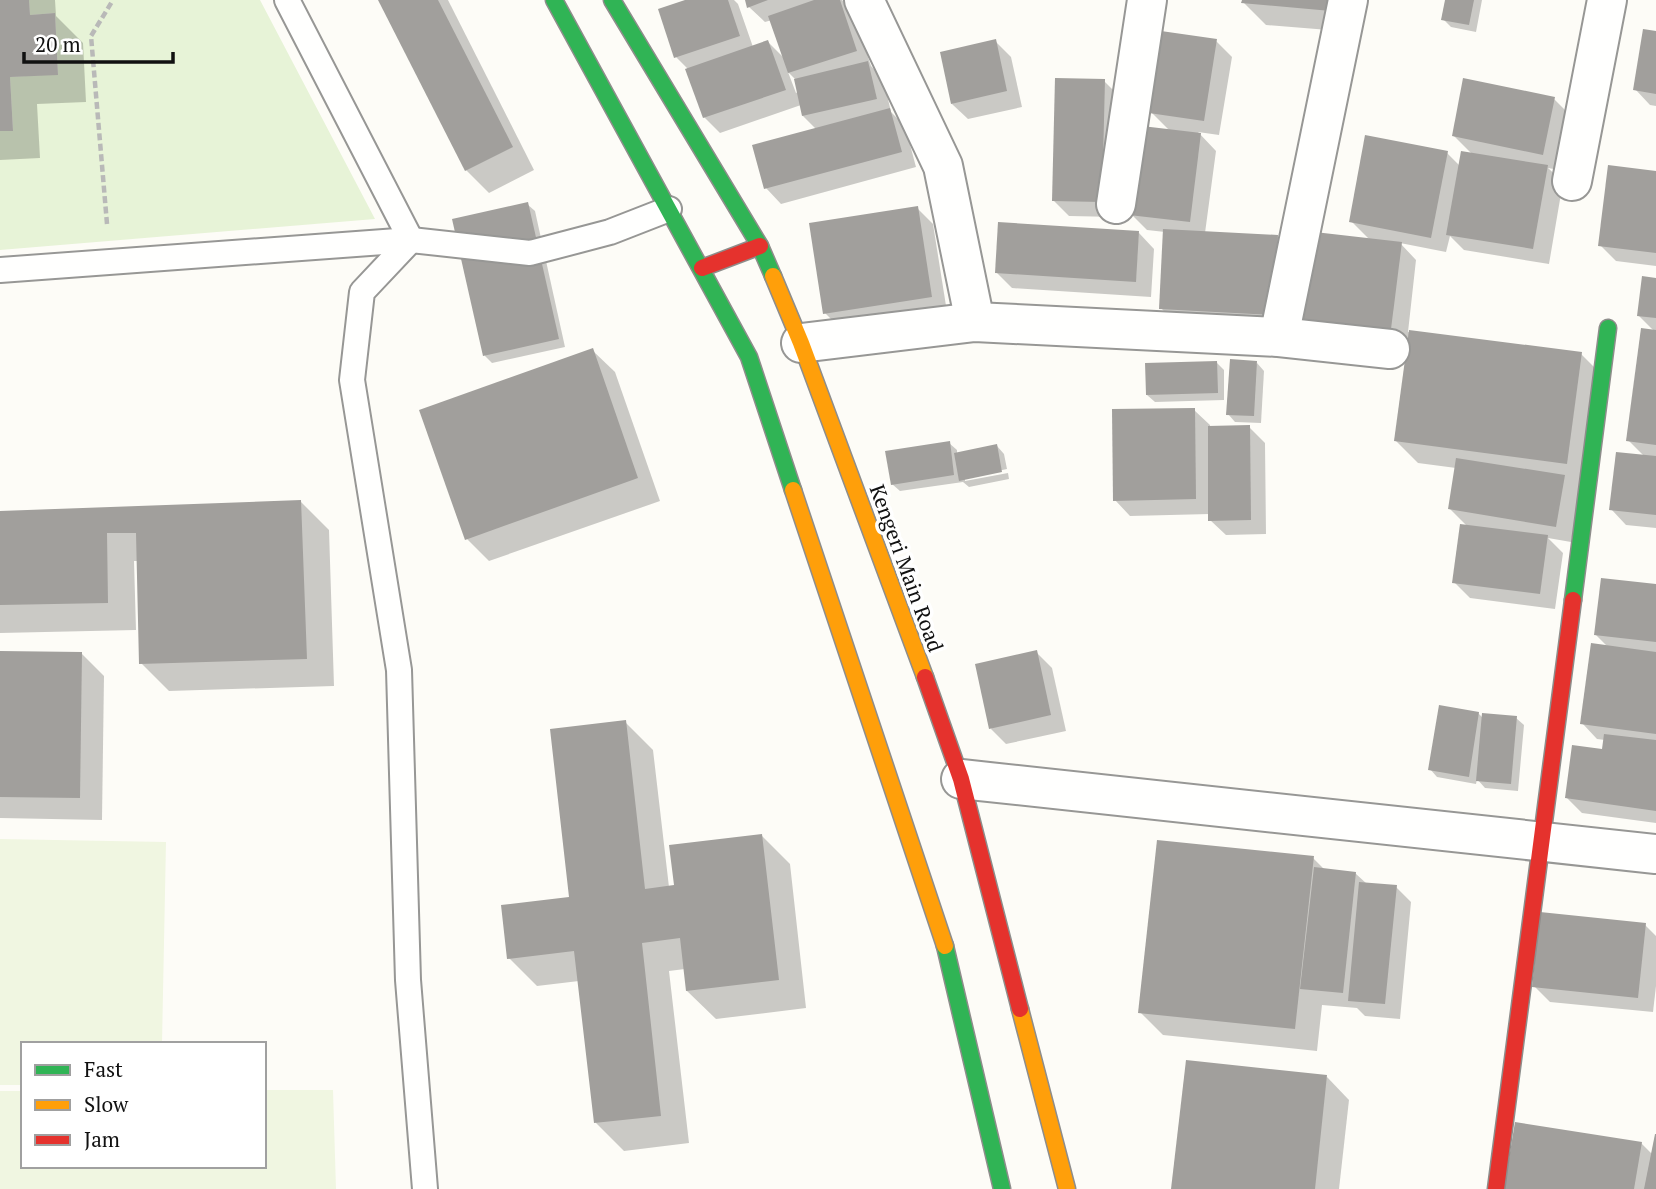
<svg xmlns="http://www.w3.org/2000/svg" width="1656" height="1189" font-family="'PT Serif',serif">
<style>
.garden{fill:#e7f3d7}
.pitch{fill:#f0f6e1}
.shadow{fill:#0003;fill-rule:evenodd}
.building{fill:#a19f9c}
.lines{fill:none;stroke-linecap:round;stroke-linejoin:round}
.lane-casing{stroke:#979795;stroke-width:28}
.street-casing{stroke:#979795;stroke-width:42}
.fast-casing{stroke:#8e8d8b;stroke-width:19}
.slow-casing{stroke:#8e8d8b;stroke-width:19}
.jam-casing{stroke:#8e8d8b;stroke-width:19}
.path{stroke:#b9b9b8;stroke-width:4.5;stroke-dasharray:7 3.5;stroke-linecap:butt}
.lane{stroke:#fffffe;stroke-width:24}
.street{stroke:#fffffe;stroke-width:38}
.fast{stroke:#30b455;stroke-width:16}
.slow{stroke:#ff9f0a;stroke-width:16}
.jam{stroke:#e5322d;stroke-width:16}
.labels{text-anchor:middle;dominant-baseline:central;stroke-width:7;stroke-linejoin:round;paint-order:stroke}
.street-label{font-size:21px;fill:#111;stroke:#fff}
</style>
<rect width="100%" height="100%" fill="#fdfcf7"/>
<polygon class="garden" points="29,0 260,0 375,219 0,250 0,131 13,130 10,77 58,74 55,13 30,15"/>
<g class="pitch">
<polygon points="0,839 166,842 162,1044 23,1044 23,1085 0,1085"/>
<polygon points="264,1090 333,1090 336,1189 0,1189 0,1091 23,1091 23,1166 264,1166"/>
</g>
<g class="shadow">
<polygon points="0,0 55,0 56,16 83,43 86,102 37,104 40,158 0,160"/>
<polygon points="380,0 448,0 534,170 489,193 466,170"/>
<path d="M690,0H734L738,4L753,47L768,42L785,59L772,20L765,22L749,7L747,0H842L852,10L871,66L883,78L891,112L905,126L916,167L781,204L766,188L817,130L803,116L801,105L720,133L704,117L687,68L676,57L660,10ZM788,72L795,79L798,92L796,93Z"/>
<polygon points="1243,0 1356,0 1353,32 1266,25 1243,2"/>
<polygon points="1447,0 1482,0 1476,32 1451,27 1443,19"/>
<polygon points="1656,33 1656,106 1650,105 1635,89"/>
<polygon points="995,41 1011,57 1022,107 968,119 952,104"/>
<polygon points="1216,41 1232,57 1219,135 1198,132 1216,151 1205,233 1277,236 1293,252 1289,330 1176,324 1161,308 1165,232 1147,230 1131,214 1170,131 1151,112"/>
<polygon points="1104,81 1119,96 1117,217 1069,216 1053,200"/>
<polygon points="1554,99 1570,115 1559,170 1548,168 1563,182 1549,264 1464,250 1450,236 1446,252 1400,243 1416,260 1408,332 1581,354 1603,376 1571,542 1548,538 1563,553 1555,609 1470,598 1454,582 1467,526 1450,509 1456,468 1418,463 1396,441 1408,352 1312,342 1370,240 1351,221 1447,153 1460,166 1473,155 1453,135"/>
<polygon points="1656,173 1656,266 1616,261 1600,245"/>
<polygon points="527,204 535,211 565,347 492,363 485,356"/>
<polygon points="917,208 933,224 947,312 841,329 825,313"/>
<polygon points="1139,233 1154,249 1151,297 1012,288 996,272"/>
<polygon points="1656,280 1656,528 1626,525 1611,509 1645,457 1628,440 1655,332 1639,316"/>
<polygon points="592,350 615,372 660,501 489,561 467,539"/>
<polygon points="1216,362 1224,370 1224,400 1155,402 1147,395"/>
<polygon points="1257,363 1264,371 1261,423 1235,422 1228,414"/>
<polygon points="1194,410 1210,425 1210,428 1249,427 1265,443 1266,534 1226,535 1210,520 1210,514 1130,516 1115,500"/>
<polygon points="949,443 957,450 957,454 997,446 1004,454 1007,469 965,478 965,481 1008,473 1009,479 969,487 963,482 900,491 892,484"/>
<polygon points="301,502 329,530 334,686 169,691 141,663 138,561 134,561 136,630 0,633 0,513"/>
<polygon points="1656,586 1656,823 1582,813 1567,798 1603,751 1605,740 1597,739 1582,723 1608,647 1596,635"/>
<polygon points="1036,652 1052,668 1066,731 1006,744 991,729"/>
<polygon points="0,653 82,654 104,676 102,820 0,818"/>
<polygon points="1478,713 1483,718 1516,718 1524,725 1518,791 1485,788 1477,779 1476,784 1437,777 1430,769"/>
<polygon points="625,722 653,750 669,887 676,887 762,836 790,864 806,1008 716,1019 687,991 685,969 669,971 689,1143 624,1151 596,1123 579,981 537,986 509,958 571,899"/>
<polygon points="1313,858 1325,870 1355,873 1367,884 1396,887 1411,902 1400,1019 1365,1016 1357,1008 1322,1005 1317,1051 1163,1035 1140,1012"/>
<polygon points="1645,925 1656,936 1656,986 1653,1012 1550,1002 1534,986"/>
<polygon points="1327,1077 1349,1100 1339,1189 1173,1189"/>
<polygon points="1656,1137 1656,1189 1506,1189 1641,1143 1653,1155"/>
</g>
<g class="building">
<polygon points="0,0 29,0 30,15 55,13 58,75 10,77 13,131 0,131"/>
<polygon points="378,0 438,0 513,147 465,171"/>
<polygon points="685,0 728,0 740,36 674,58 658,9"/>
<polygon points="745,0 768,0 747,8"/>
<polygon points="814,0 840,0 857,51 788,73 768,16"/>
<polygon points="1242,0 1332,0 1331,11 1241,3"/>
<polygon points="1445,0 1474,0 1469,25 1441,20"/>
<polygon points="1643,29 1656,31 1656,94 1633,90"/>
<polygon points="1161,31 1217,39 1204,121 1149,113"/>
<polygon points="996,39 1007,91 951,104 940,52"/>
<polygon points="768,40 786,90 703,118 685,69"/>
<polygon points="868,61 877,99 802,116 794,79"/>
<polygon points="1055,78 1105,79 1102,202 1052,201"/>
<polygon points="1463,78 1555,97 1543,155 1452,136"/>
<polygon points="890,108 902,152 764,189 752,145"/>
<polygon points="1142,126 1201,133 1190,222 1129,215"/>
<polygon points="1365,135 1448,151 1431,238 1349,222"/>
<polygon points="1461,151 1548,165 1533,249 1446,235"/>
<polygon points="1608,165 1656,171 1656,253 1598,246"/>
<polygon points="528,202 559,339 483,356 452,219"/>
<polygon points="918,206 932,297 823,314 809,223"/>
<polygon points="998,222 1139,231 1136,282 995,273"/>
<polygon points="1163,229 1278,235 1274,315 1159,309"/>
<polygon points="1306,231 1402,242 1390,337 1295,327"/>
<polygon points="1642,276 1656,278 1656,318 1637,316"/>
<polygon points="1641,328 1656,330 1656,445 1626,441"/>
<polygon points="1409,330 1582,352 1567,464 1394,441"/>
<polygon points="593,348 638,478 465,540 419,410"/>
<polygon points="1230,359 1257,361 1254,416 1226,415"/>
<polygon points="1217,361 1218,393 1146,395 1145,363"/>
<polygon points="1195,408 1196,499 1113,501 1112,409"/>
<polygon points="1250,425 1251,520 1208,521 1208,426"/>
<polygon points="950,441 954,475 891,485 885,451"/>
<polygon points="997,444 1002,472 959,481 954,453"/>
<polygon points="1616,452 1656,456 1656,515 1609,510"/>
<polygon points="1456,458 1565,475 1556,527 1448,509"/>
<polygon points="301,500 307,659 139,664 136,533 107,533 108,603 0,605 0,511"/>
<polygon points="1460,524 1548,535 1540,594 1452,583"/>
<polygon points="1601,578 1656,584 1656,642 1594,635"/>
<polygon points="1591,643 1656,652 1656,734 1580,724"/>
<polygon points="1037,650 1051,715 989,729 975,664"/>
<polygon points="0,651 82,652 80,798 0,797"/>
<polygon points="1439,705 1479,712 1469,777 1428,770"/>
<polygon points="1482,713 1517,716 1511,784 1476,781"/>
<polygon points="626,720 645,889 674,885 669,845 762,834 779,980 686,991 680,938 642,943 661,1116 594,1123 574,951 507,959 501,905 569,897 550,729"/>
<polygon points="1604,734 1656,740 1656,811 1565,798 1572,745 1602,749"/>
<polygon points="1157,840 1314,856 1295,1029 1138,1013"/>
<polygon points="1314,867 1356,872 1343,993 1300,989"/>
<polygon points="1359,882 1397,885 1385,1004 1348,1001"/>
<polygon points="1540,912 1646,923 1638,998 1532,987"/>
<polygon points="1186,1060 1327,1075 1315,1189 1171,1189"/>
<polygon points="1515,1122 1642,1142 1634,1189 1504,1189"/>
<polygon points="1655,1134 1656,1134 1656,1189 1644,1189"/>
</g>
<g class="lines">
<g class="lane-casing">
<g id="lane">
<polyline points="287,0 411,240 362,292 352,380 399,670 408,980 425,1189"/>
<polyline points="0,270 411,240 530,253 610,232 669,209"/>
</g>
</g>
<g class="street-casing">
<g id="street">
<polyline points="864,0 943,166 975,322"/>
<polyline points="1572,181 1607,0"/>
<polyline points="1116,204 1147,0"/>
<polyline points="1279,337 1348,0"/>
<polyline points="801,343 975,322 1279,337 1390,349"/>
<polyline points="961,779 1656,854"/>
</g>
</g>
<g class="fast-casing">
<g id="fast">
<polyline points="554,0 749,357 793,490"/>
<polyline points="612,0 760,246 773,276"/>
<polyline points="1573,600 1608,328"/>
<polyline points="945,946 1002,1189"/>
</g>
</g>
<g class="slow-casing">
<g id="slow">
<polyline points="773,276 801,343 925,677"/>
<polyline points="793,490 945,946"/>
<polyline points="1020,1009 1067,1189"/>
</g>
</g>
<g class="jam-casing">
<g id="jam">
<polyline points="702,268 760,246"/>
<polyline points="925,677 961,779 1020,1009"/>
<polyline points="1496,1189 1573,600"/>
</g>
</g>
<polyline class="path" points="107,224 91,36 113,0"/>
<use href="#lane" class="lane"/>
<use href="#street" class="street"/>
<use href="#fast" class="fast"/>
<use href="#slow" class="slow"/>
<use href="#jam" class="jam"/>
</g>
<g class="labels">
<g class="street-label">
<text transform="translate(907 568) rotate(70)">Kengeri Main Road</text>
</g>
</g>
<rect x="21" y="1042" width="245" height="126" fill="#ffffff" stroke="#a0a0a0" stroke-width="2"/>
<rect x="35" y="1065" width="35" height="10" fill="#30b455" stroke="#a0a0a0" stroke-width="2"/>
<text x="84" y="1077" font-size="21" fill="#111111">Fast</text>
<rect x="35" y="1100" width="35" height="10" fill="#ff9f0a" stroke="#a0a0a0" stroke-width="2"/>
<text x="84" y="1112" font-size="21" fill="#111111">Slow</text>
<rect x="35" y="1135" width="35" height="10" fill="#e5322d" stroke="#a0a0a0" stroke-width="2"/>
<text x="84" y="1147" font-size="21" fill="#111111">Jam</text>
<path d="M24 52v10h149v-10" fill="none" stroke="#111111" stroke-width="3.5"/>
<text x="35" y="52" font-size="21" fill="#111111" stroke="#ffffff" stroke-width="5" paint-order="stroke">20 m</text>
</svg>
